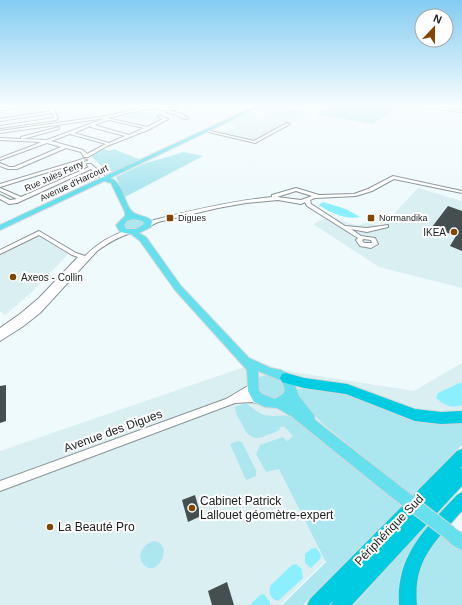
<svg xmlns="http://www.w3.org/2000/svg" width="462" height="605" font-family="Helvetica,sans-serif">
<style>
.built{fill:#daeff2}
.green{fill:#ace6ef}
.water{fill:#8beffe}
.building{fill:#454f50}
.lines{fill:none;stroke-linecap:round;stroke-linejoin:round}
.minor-casing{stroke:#899395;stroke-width:2}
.major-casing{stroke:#d6d7d7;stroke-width:2}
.highway-casing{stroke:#d6d7d7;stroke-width:2}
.minor{fill:#fff;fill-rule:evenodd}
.major{fill:#66e0ed;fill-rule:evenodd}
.highway{fill:#00cce1;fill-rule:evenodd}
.major-bridge-casing{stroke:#d6d7d7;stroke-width:16;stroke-linecap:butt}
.major-bridge{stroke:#66e0ed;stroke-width:14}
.poi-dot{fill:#824502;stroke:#fff;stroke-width:1.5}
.labels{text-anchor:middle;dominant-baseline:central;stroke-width:4;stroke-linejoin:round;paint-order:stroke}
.far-street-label{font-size:9px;fill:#1b1f20;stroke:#fff}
.far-poi-label{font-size:9px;fill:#1b1f20;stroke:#fff;text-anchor:start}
.poi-label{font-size:10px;fill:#1b1f20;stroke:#fff;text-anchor:end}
.near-street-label{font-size:12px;fill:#1b1f20;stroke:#fff}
.near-poi-label{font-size:12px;fill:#1b1f20;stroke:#fff;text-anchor:start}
</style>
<rect width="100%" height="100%" fill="#effafc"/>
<g class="built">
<polygon points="264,105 272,107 279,105 311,113 255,141 223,134 239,126 227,123 245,114 262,119 271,108 262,106"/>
<polygon points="140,111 161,118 156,121 143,119 138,120 126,117"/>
<polygon points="418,188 462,201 462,288 379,267 313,224 332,216 348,223 357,225 367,223 381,226 392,216"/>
<polygon points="34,233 68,254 34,290 5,315 0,311 0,250"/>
<polygon points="462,363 462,428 280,605 0,605 0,451 250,365 414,391"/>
</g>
<g class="green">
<polygon points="333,105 400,105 373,124 316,114"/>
<polygon points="101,148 109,151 114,149 141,160 116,171 107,171 92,157 92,155 96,154 96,152"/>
<polygon points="184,152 203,156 125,197 116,177 143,164"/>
<path d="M134,219L142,220L144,225C138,229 132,231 125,228V223Z"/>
<polygon points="270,374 279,376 287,391 277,400 259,394 257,381 260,377"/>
<polygon points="297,389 336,389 381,406 462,420 462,445 412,496 322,423 296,395"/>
<path d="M246,403L255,410L263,415L273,416L294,415L403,505L303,605H282L326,562L279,469L266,472L256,454L260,445L283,437L287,441L293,436L285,427H281L279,429L280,430C262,437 251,446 242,424C239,419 235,413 235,407Z"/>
<polygon points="238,441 242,442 256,470 256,476 247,480 245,478 230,444"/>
<path d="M427,523L429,525C409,548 394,573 400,605H354Z"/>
<polygon points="438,533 462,548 462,605 413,605 415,568"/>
<path d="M154,541C176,545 156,579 144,565C135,556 144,543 154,541Z"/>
</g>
<g class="water">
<path d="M323,202L346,209L360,217C347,220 330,213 319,205Z"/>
<path d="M462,382V405C452,409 444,405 436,398L438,393Z"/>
<polygon points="316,548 321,555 320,559 311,568 305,563 305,554 311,549"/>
<path d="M296,564L302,569L303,578L278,601C270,599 268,592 271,585L292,565Z"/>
<polygon points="264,594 270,602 270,605 250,605 260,595"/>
</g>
<g class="building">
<polygon points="448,206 462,211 462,251 450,246 456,236 432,227"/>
<polygon points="6,385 6,421 0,423 0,386"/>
<polygon points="195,495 201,516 188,522 182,500"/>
<polygon points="227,582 234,605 212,605 208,591"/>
</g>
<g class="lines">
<g class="minor-casing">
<g id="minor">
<polygon points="30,105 38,105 0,110 0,108"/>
<polygon points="49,105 51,105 58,118 56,120 0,128 0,126 54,118 52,113 0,121 0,119 51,111"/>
<path d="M184,105H189L172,110L145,109L107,118L147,127L163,119L158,117V115L168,119L148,130L107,146L88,157H84L81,152L66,148L17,169H8L0,166V163L9,167H14L61,147L47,143L0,160V158L42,142L0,140V138L21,139V137L59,127V129L23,139L47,140L106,118L0,133V131L107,116L145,107L172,108ZM108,120H109L144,128L129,135L94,125ZM90,126L91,127L125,136L109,143L74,133ZM70,134L106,144L87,154L83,150L51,141Z"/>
<polygon points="401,105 410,105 462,110 462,112"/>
<polygon points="167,110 183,114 184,116 189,118 187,119 181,118 180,116 166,112"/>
<polygon points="287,123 290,124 255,143 204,131 206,130 254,141"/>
<polygon points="83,159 87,160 0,187 0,184"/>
<polygon points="87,164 91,164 108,179 108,181 104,181 91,169 17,203 9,204 0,199 0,195 10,200 17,199 0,191 0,188 21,197 89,167 87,165"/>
<path d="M393,176L462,191V193L394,179L372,191L356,196L315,198L310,200L311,204L345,226L367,228L388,225V227L367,232L351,229L361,236L375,238L378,244L371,248L360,246L356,240L358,238L307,206L305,202L301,204L278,200L246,203L218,208L158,222L148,227L145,225L154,220C193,210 232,201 272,197V195L296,188L319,195L354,194L368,189ZM296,191L312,196L301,200L277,197ZM364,239L371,240L372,243H364L362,240Z"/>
<path d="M129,230L132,232L131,233C118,237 108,243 97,251L40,313L22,327L0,341V328L20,314L39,298L78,257L72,255L39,235L0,254V250L39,231L76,253L85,256C98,243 111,235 129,230Z"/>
<polygon points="253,383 256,384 257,387 256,390 249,394 263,397 264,400 263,403 260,404 252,402 235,403 0,491 0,481 226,399"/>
</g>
</g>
<g class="major-casing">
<g id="major">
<path d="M258,105H263L110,178C122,182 124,200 130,209C135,217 145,214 152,221L151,227L139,233L146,237L181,286L249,358L271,368L281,370L290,375L294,383L299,396L314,415L315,420L400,486L402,491L400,496L395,498L390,496L291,416L277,408L265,407L254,402L248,391L247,370L175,290L140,241L131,234L120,232L116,225L125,216V212L111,183L104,181L0,230V225ZM133,219L143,221L144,224L136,229H126L124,225L127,221ZM258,371L282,381L285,390L283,394L275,399L262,394L259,390Z"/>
<path d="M450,526L462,533V550C454,547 446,541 443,533L445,528Z"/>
</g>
</g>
<g class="highway-casing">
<g id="highway">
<polygon points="286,373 304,378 347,384 415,409 441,412 462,411 462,423 441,424 415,421 346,394 304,388 282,382 280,378 282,374"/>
<polygon points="462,449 462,466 460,469 462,468 462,486 352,605 331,605 333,601 329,605 307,605 310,599 457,451"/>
<path d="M462,492V511C434,543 413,560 417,605H399C396,555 425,529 457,495Z"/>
</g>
</g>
<use href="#minor" class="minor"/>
<use href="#major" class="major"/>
<use href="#highway" class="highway"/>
<g class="major-bridge-casing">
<polyline id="major-bridge" points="395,491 450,533"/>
</g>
<use href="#major-bridge" class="major-bridge"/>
</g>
<linearGradient id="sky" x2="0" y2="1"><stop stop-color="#83ccf1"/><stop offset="0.56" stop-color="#f8fdfe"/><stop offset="1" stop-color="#f8fdfe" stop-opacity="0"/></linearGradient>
<rect width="462" height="189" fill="url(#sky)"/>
<g class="poi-dot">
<rect x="166" y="214" width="8" height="8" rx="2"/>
<rect x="367" y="214" width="8" height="8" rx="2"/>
<circle cx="454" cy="232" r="4"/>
<circle cx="13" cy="277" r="4"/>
<circle cx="192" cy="508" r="4"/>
<circle cx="50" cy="527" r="4"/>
</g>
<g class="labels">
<g class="far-street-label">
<text transform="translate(54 176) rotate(-24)">Rue Jules Ferry</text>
<text transform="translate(74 183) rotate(-25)">Avenue d'Harcourt</text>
</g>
<g class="far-poi-label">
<text x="178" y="218">Digues</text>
<text x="379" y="218">Normandika</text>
</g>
<g class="poi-label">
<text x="446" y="232">IKEA</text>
<text x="21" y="277" text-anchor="start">Axeos - Collin</text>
</g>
<g class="near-street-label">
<text transform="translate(113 431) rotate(-20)">Avenue des Digues</text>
<text transform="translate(389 530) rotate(-46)">Périphérique Sud</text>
</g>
<g class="near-poi-label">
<text x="200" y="501">Cabinet Patrick<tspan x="200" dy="14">Lallouet géomètre-expert</tspan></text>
<text x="58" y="527">La Beauté Pro</text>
</g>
</g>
<g transform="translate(434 28) rotate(22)"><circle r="19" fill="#ffffff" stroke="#a4a5a6"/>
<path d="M0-3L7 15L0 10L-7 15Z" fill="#824502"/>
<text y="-6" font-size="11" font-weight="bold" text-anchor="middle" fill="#1b1f20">N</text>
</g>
</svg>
